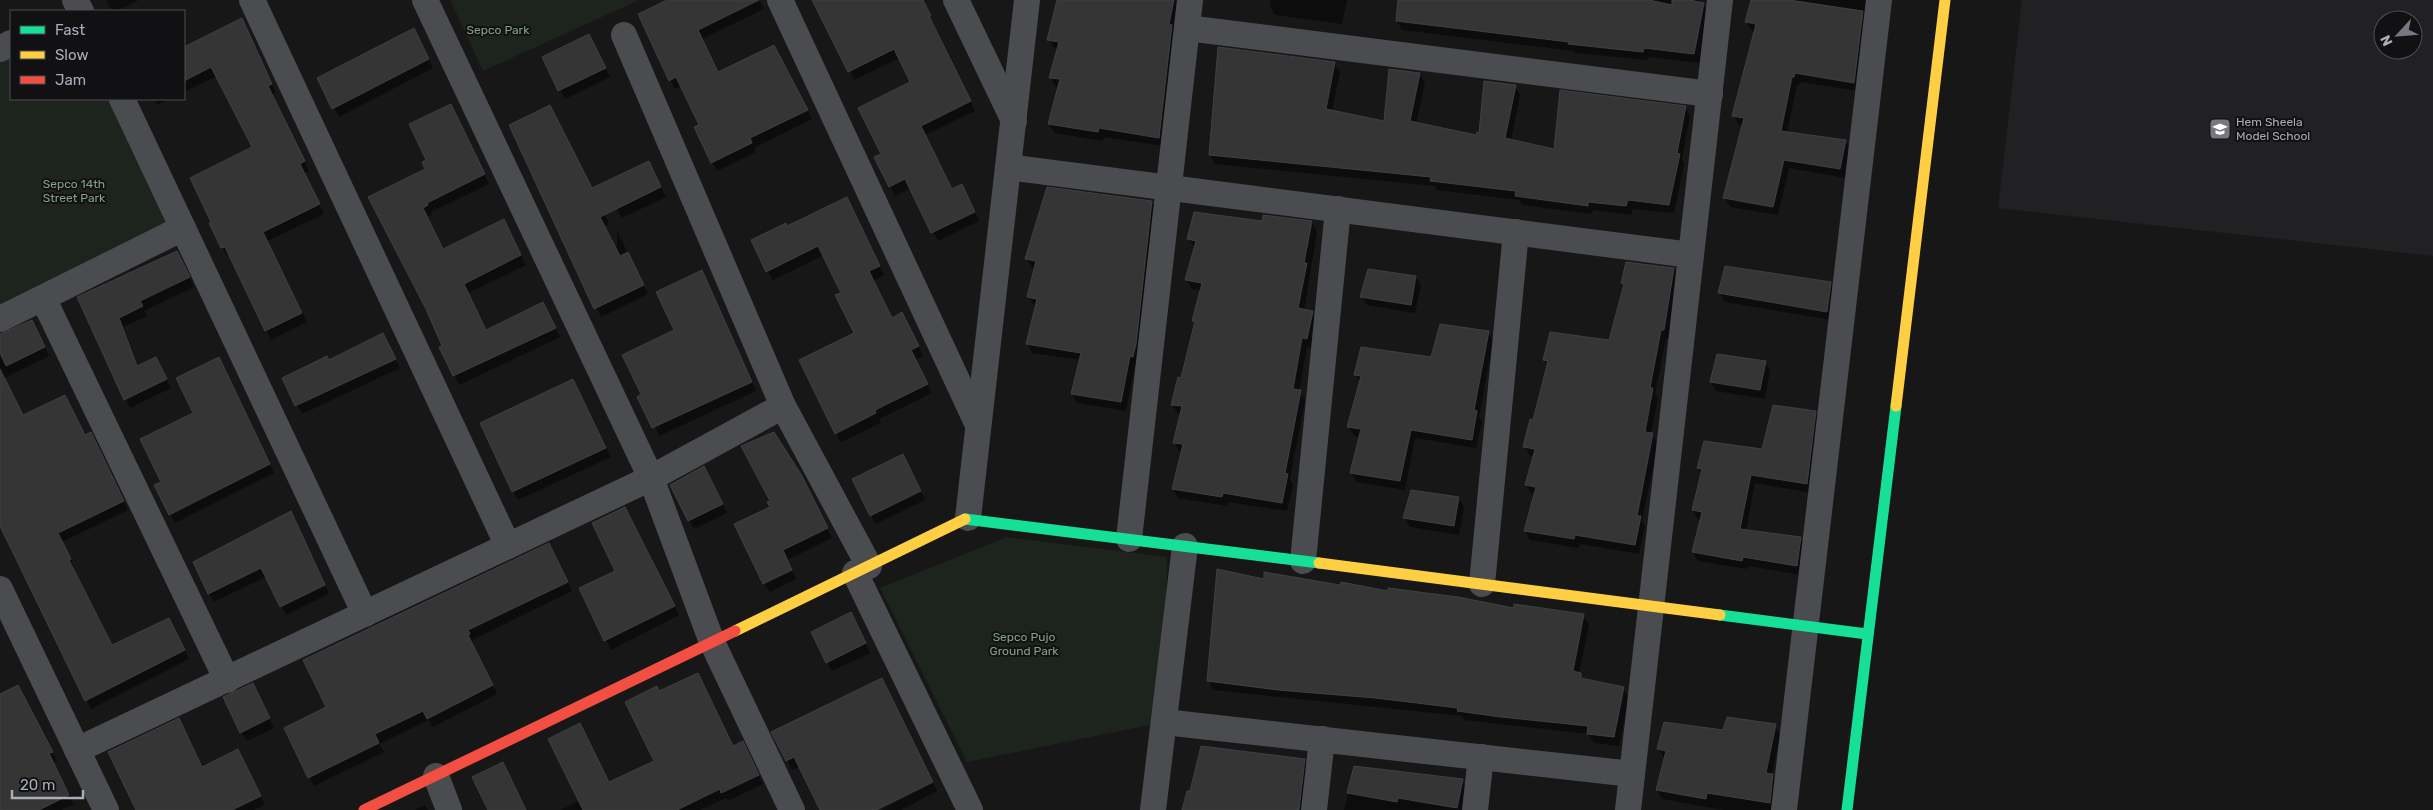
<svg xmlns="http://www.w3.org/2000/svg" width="2433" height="810" font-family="Rubik,sans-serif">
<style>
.built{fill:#212123;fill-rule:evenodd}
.green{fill:#1d241e}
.shadow{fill:#0007}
.building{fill:#353536;stroke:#3f4043}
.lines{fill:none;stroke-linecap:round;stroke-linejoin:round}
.street{stroke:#4b4c50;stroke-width:26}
.fast{stroke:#16e098;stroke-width:11}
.slow{stroke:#ffcf43;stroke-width:11}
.jam{stroke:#f24e42;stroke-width:11}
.labels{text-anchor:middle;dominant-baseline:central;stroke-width:4;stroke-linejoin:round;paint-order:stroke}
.park-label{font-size:12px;fill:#7fa381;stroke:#111113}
.poi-label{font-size:12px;fill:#a8adb8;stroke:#111113;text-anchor:start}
</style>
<rect width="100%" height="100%" fill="#171717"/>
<path class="built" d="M2022,0H2433V256L1998,208ZM2383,20H2413V50H2383Z"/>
<g class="green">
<polygon points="450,0 639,0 483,71"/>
<polygon points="11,53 11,99 113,99 174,225 0,312 0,58"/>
<polygon points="1007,537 1167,557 1164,722 967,762 880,588"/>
</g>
<g class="shadow">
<polygon points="106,0 139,0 116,11 112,11"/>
<polygon points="671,0 759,0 764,9 702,39 719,73 778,56 812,119 754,148 756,152 717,171 712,162 700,125 681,86 675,89 670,80"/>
<polygon points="814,0 922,0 975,111 925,135 952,190 967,195 979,221 938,241 911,188 895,196 876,158 883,154 912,83 900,58 854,80"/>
<polygon points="1062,0 1180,0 1163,146 1104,137 1103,141 1055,133 1049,124 1059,87 1056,87 1051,78 1058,49 1054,48 1049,39"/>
<polygon points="1271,0 1347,0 1342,24 1275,15 1270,6"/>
<polygon points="1399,0 1691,0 1690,7 1692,7 1694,0 1699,0 1698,3 1703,4 1709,13 1699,63 1649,57 1648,60 1575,53 1574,51 1402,30 1397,21"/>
<polygon points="1752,0 1873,0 1859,91 1800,82 1799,86 1797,85 1787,133 1845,141 1851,150 1845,178 1789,168 1778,215 1730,207 1725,198 1743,126 1739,125 1734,116 1755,32 1752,31 1746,22"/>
<polygon points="242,20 276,93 272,95 309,171 304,173 324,214 267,241 307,322 271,340 230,255 228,256 222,248 254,148 217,76 184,92 184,48"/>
<polygon points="419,39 433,68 339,117 334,108"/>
<polygon points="594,45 610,77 565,99 544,58"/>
<polygon points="1334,63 1340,72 1332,111 1385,122 1420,74 1425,83 1416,124 1477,137 1515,86 1520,95 1511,140 1555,150 1685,107 1690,116 1682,160 1684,164 1674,213 1633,209 1631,215 1593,210 1592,214 1522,205 1519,200 1437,190 1435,186 1215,164 1210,155"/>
<polygon points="154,99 170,99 157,105"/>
<polygon points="451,105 489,184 431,212 432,215 427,217 443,250 508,229 526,265 468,293 486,331 548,313 560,337 459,385 441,348 444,347 427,309 369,197 427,169 428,161"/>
<polygon points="554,116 609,224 604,226 617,251 617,231 648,294 601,317 511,125"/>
<polygon points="653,171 666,197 622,218 617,209 617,178"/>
<polygon points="1048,189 1151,202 1157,211 1138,366 1135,365 1126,411 1077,403 1072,394 1081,360 1032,353 1027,343 1037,307 1034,306 1029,297 1036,269 1032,268 1027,259"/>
<polygon points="851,208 884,275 873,281 892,319 907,323 923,356 915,360 932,393 879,419 881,423 841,442 836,433 856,334 843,293 824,255 773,280 767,271 787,227"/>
<polygon points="1263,222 1312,222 1317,232 1304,311 1312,312 1317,322 1312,348 1307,347 1299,391 1305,401 1290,479 1293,484 1287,511 1228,502 1227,506 1178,498 1173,489 1183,452 1179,451 1174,442 1182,414 1178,414 1172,404 1182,379 1196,325 1193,320 1201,290 1192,289 1186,280 1195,248 1188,239"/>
<polygon points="182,262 194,287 144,311 147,316 123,327 138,367 161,368 171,388 130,408 79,298"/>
<polygon points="1674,269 1679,278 1669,339 1666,338 1655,394 1658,398 1651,434 1658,443 1642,521 1645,526 1639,554 1580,544 1579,548 1530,540 1525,531 1535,494 1532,494 1526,485 1534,456 1530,456 1525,447 1534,421 1548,366 1544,360 1610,342 1624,288 1622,283"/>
<polygon points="1416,277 1421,286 1415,313 1367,305 1362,296"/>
<polygon points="706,280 756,391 659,436 643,395 676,331"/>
<polygon points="1830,283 1835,292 1832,320 1725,302 1720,293"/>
<polygon points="37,330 49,356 4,378 23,417 85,436 95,442 128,510 62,542 75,569 74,570 112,647 174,628 189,659 91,709 0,526 0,334"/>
<polygon points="1488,332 1493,341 1479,417 1482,421 1476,448 1415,438 1405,490 1356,482 1351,473 1361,437 1354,436 1349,427 1360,383 1356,375 1432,358"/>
<polygon points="388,344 400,368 302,414 297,405 328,361"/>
<polygon points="1765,362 1770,371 1765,399 1716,391 1711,382"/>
<polygon points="224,368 274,473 175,523 170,514 163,483 195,414"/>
<polygon points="578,389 611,457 518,500 513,491"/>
<polygon points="1815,412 1820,421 1812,493 1755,483 1746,531 1800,538 1805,547 1802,575 1748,566 1747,569 1698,561 1693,552 1702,520 1698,519 1693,510 1702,475 1698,468 1763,450"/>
<polygon points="908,464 925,500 876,524 871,515"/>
<polygon points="709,477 727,513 694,529 689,520"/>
<polygon points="807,487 832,538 787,560 796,579 770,592 764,583 772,501"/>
<polygon points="1459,498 1464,507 1459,535 1410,527 1405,518"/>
<polygon points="291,512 329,594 286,615 267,576 214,602 209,593"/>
<polygon points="630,517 679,615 611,650 580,589 617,571"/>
<polygon points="554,553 572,591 472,640 474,644 472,644 497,694 433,727 429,720 379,744 384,752 314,786 309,777 327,708"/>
<polygon points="1265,580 1389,592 1515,610 1583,616 1589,625 1579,674 1584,680 1623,688 1629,697 1619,746 1594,743 1588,734 1464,720 1462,716 1213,690 1208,680"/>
<polygon points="856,623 870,653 832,671 827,662"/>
<polygon points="659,693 733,747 747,752 763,784 728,801 726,798 700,810 561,810 655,761"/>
<polygon points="257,694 274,728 247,741 241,732"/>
<polygon points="0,696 23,696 57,761 53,763 74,804 62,810 0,810"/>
<polygon points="1665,723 1724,731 1775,726 1780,735 1772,775 1778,784 1775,810 1724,810 1662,799 1657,790 1665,759 1658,749"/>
<polygon points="184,729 203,768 243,760 265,805 254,810 136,810"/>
<polygon points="773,732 876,810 822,810 800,766 792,770"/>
<polygon points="1202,748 1304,760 1309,769 1305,810 1184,810"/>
<polygon points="1355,767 1462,780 1467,789 1463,810 1344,810"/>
<polygon points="933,783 937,791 901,810 881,810"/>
<polygon points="425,805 428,810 415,810"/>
</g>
<g class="building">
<polygon points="667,0 759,0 698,30 718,72 774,45 808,110 750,138 752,143 711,163 694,127 699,125 676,77 669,81 638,14"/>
<polygon points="812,0 923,0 931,16 929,16 971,101 921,126 952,189 962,184 975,212 931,233 905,179 889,187 874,157 881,154 858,108 910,82 894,49 848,72"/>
<polygon points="1057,0 1174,0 1169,24 1172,25 1159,138 1099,128 1098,132 1048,124 1060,79 1049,78 1059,42 1047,40"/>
<polygon points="1398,0 1649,0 1672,5 1672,0 1689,0 1704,3 1694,54 1644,48 1643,52 1568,44 1569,42 1396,21"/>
<polygon points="1751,0 1789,0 1863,11 1854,83 1795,73 1794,77 1792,77 1781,131 1846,140 1840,169 1784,160 1773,207 1723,198 1744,118 1732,116 1756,24 1745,22"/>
<polygon points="242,18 272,84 268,86 305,161 300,164 320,204 263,232 302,313 265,331 225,247 221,248 209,223 211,222 190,178 252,147 211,67 184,81 184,47"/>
<polygon points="414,28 429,59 332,109 317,78"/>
<polygon points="589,34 606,68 558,91 542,57"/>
<polygon points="1218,47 1335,62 1326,109 1384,121 1389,69 1420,73 1410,121 1476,135 1477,132 1479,133 1484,81 1516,85 1505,138 1554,149 1560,90 1686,106 1677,153 1680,154 1669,205 1628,200 1626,206 1588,202 1588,206 1515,196 1516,191 1430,181 1431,177 1209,155"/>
<polygon points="451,104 485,174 427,203 428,205 423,208 443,249 504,219 521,255 464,284 486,330 543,302 556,328 453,376 439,347 442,346 426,309 368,197 425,169 422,162 426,160 409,124"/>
<polygon points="550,105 592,188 649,161 661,187 600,217 620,256 628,252 644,285 594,309 509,125"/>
<polygon points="1047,187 1152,201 1136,344 1133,357 1130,356 1121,402 1071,394 1081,353 1026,344 1037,299 1027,297 1036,261 1025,259"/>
<polygon points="847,197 880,266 869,271 892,318 902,312 919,346 911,350 928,384 875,410 876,413 835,434 799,360 854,333 835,295 841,293 818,246 766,272 751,240 786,223 787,226"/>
<polygon points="1194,212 1262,221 1263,215 1312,221 1304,263 1307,263 1298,308 1313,311 1307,339 1302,338 1293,389 1301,390 1285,473 1288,474 1282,503 1223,493 1222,497 1172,489 1183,444 1173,443 1182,406 1171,405 1178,377 1181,378 1195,321 1192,321 1202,283 1185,280 1196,241 1187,239"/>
<polygon points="177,251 190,277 140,301 143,306 119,318 137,366 156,357 167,379 124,400 77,297"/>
<polygon points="1626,262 1674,268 1664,330 1661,330 1650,388 1653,388 1645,432 1653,433 1637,516 1641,516 1635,545 1575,535 1574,539 1524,531 1536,487 1525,485 1535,449 1523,447 1530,419 1533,420 1548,361 1543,360 1550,332 1609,340 1624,284 1621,283"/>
<polygon points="1725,266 1831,282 1827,312 1718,293"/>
<polygon points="1368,269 1416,276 1411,305 1360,297"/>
<polygon points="702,270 752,382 652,428 637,397 641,394 622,355 674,330 656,292"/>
<polygon points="32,320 45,347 6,366 0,353 0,334"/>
<polygon points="1440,324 1489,331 1474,410 1477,411 1472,440 1411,430 1400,481 1350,473 1361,429 1347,427 1361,376 1354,375 1361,347 1431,357"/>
<polygon points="383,333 396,359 295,406 282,378 327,356 329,360"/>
<polygon points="1717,354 1766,361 1760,390 1710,382"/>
<polygon points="219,357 270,464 169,515 154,485 161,482 140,439 193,413 176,378"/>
<polygon points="0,369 23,415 65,395 85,435 91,432 124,501 58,533 71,559 69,560 112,645 169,618 185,650 85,701 0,526"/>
<polygon points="573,379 606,448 512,492 480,423"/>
<polygon points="1773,405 1816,411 1807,484 1751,475 1740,529 1801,537 1797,566 1743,557 1742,561 1692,552 1702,512 1692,510 1702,469 1697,468 1704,441 1762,449"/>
<polygon points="774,432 802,476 828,528 783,550 792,570 763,584 734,524 770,507 767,502 770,501 741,446"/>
<polygon points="903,454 921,491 870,516 852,479"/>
<polygon points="704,466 723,504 688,521 670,485"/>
<polygon points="1411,490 1459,497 1454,526 1403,518"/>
<polygon points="625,507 675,606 604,641 579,588 615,571 592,523"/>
<polygon points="291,511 325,585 280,607 261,568 208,594 193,562"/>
<polygon points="549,543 568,582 468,630 470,634 468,635 493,685 427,719 423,711 375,734 379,743 308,778 284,728 326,707 303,660"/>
<polygon points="1217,569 1264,579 1264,572 1340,585 1341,582 1388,591 1388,588 1458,597 1514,608 1514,604 1584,614 1573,671 1581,673 1581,678 1624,687 1614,737 1587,734 1588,726 1501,717 1457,711 1458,708 1375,698 1278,690 1207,681"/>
<polygon points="851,612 866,643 826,663 811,632"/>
<polygon points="698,673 733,746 743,741 759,775 721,793 720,789 677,810 583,810 548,739 580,723 609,782 654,761 625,702 657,686 659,691"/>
<polygon points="882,678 933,782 876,810 820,810 794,757 786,761 771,732"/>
<polygon points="253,683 270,718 240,733 223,697"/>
<polygon points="18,685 53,752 49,753 69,795 39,810 0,810 0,694"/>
<polygon points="1727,717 1776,724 1766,773 1773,774 1770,803 1707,793 1706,799 1656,790 1666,751 1657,749 1664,722 1723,730"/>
<polygon points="179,718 202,767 238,749 261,796 232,810 136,810 108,752"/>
<polygon points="1201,746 1305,759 1299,810 1182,810 1187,791 1190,791"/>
<polygon points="503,762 526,810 488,810 472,777"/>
<polygon points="1354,766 1463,779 1457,808 1398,798 1397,802 1347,793"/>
</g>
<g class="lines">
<g class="street">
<polyline points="75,0 81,11"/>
<polyline points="252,0 508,546"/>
<polyline points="425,0 651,478 712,642 792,810"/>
<polyline points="780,0 978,425"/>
<polyline points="956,0 1014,121"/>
<polyline points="1187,28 1710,94"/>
<polyline points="624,35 783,406 869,566"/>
<polyline points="0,49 11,43"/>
<polyline points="122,99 365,614"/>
<polyline points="1008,167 1691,255"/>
<polyline points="43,298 227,680"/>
<polyline points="0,319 183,228"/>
<polyline points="968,518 1027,0"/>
<polyline points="1129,539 1190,0"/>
<polyline points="1303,561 1338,209"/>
<polyline points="855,573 970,810"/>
<polyline points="1482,584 1516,232"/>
<polyline points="0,589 106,810"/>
<polyline points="1164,722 1632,774"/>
<polyline points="77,750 651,478 783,406"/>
<polyline points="436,776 449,810"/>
<polyline points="1153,810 1185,546"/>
<polyline points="1314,810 1322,739"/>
<polyline points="1475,810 1481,757"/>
<polyline points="1628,810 1720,0"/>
<polyline points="1784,810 1879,0"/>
</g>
<g class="fast">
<polyline points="965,519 1319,563"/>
<polyline points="1720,615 1867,634"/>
<polyline points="1847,810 1896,406"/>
</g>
<g class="slow">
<polyline points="1896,406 1945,0"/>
<polyline points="1319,563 1720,615"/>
<polyline points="735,631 965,519"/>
</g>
<polyline class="jam" points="364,810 735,631"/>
</g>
<defs>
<g id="school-square" transform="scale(1.125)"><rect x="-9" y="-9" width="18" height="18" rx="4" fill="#757880" stroke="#111113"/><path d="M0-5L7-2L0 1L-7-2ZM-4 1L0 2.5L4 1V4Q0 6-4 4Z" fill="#fff"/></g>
</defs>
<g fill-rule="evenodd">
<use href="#school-square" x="2220" y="129"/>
</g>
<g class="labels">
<g class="park-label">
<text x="498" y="30">Sepco Park</text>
<text x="74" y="184">Sepco 14th<tspan x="74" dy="14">Street Park</tspan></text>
<text x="1024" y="637">Sepco Pujo<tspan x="1024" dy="14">Ground Park</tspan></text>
</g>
<g class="poi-label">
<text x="2236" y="122">Hem Sheela<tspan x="2236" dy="14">Model School</tspan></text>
</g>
</g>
<rect x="10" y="10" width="175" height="90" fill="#111113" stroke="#4d4f55"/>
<rect x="20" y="26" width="25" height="8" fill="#16e098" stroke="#4d4f55"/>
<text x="55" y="35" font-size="15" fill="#a8adb8">Fast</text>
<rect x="20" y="51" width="25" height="8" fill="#ffcf43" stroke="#4d4f55"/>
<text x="55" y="60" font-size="15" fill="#a8adb8">Slow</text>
<rect x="20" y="76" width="25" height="8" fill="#f24e42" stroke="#4d4f55"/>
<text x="55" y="85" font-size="15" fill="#a8adb8">Jam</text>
<g transform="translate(2398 35) rotate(244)"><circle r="24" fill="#111113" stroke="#4d4f55"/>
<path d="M0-4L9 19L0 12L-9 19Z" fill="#757880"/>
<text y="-8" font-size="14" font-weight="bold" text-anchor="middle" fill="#a8adb8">N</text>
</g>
<path d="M12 790v8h71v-8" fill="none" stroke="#a8adb8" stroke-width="2.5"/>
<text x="20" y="790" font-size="15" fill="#a8adb8" stroke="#111113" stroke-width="4" paint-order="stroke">20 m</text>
</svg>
